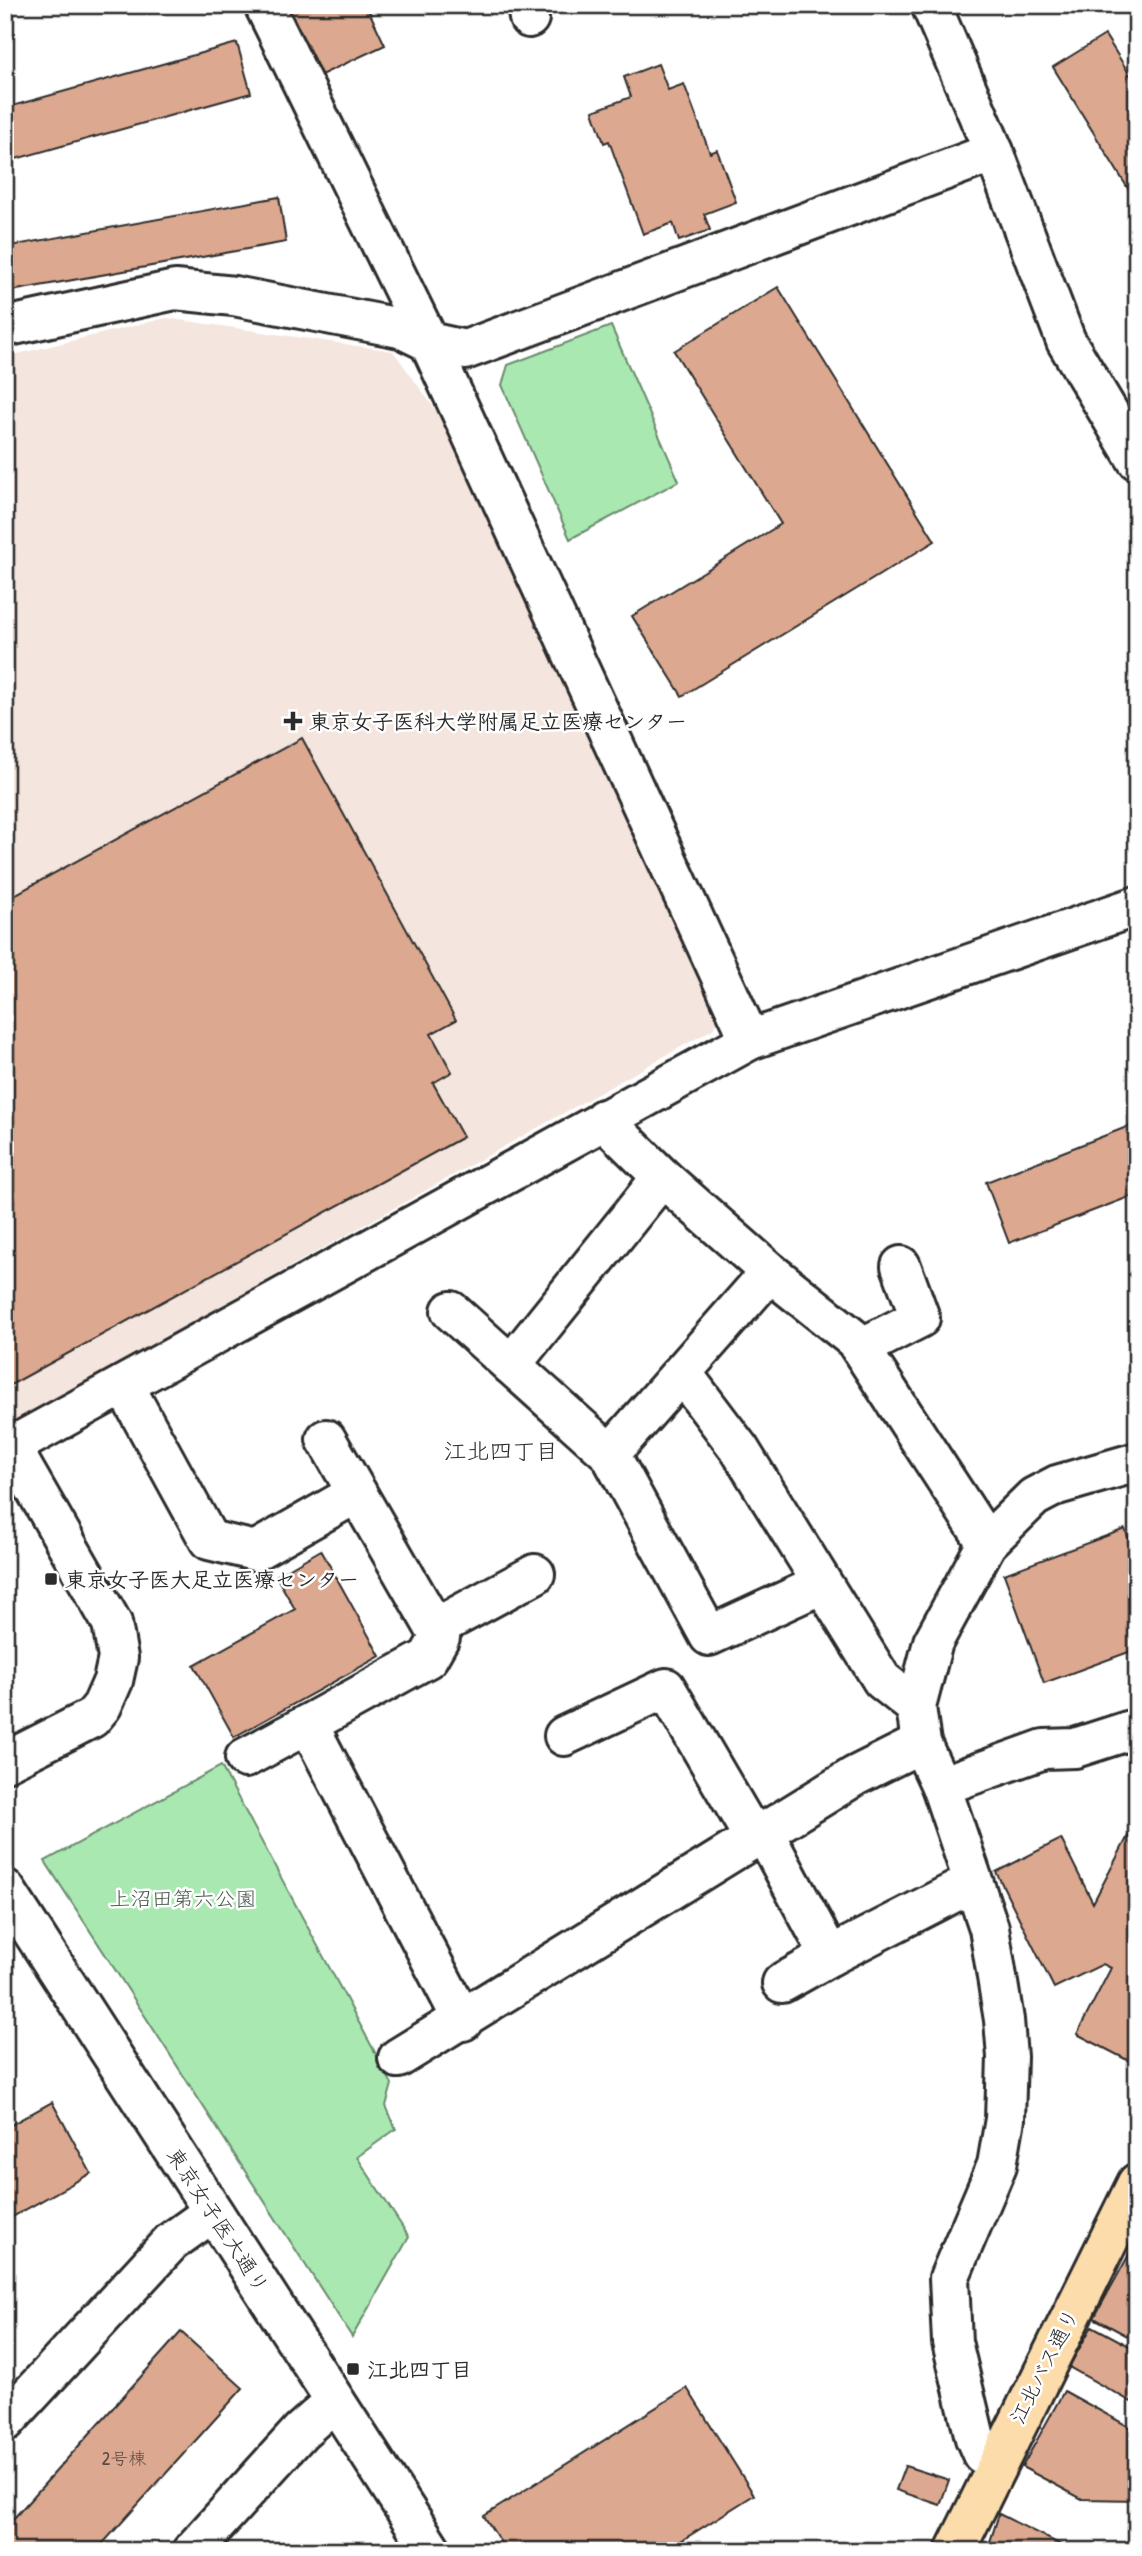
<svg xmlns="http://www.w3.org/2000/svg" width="1142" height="2556" font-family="'Patrick Hand','Klee One',sans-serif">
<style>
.built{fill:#f4e5de}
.green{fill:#a9e9b1;stroke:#6a8a6e;stroke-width:2}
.building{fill:#dca990;stroke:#2b2b2b;stroke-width:2}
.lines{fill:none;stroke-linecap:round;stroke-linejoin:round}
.minor-casing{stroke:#2b2b2b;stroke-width:44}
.major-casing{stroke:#2b2b2b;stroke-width:44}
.minor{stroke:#fff;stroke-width:38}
.major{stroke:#fddcac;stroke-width:38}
.poi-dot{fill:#2b2b2b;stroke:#fff;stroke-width:2.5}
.labels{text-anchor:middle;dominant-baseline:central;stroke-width:5;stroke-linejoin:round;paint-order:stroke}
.number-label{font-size:18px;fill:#574a44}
.poi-label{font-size:21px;font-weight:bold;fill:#2b2b2b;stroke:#fff;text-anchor:start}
.park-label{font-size:21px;fill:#4a5a4c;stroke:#fff}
.street-label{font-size:21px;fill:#2b2b2b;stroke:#fff}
.neighbourhood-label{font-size:23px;fill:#2b2b2b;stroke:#fff}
</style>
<rect width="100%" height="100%" fill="#fff"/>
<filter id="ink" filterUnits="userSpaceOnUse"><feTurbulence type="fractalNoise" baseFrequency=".0143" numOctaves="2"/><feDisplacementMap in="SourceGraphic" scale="14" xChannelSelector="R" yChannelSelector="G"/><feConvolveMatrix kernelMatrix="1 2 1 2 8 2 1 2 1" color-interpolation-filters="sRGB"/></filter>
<g filter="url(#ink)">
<polygon class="built" points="166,318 393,351 443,420 718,1021 713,1029 5,1427 5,357"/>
<g class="green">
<polygon points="611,326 679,481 570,539 502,385 508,365"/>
<polygon points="221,1766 392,2084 386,2106 396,2129 357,2157 409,2237 352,2337 45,1861"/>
</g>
<g class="building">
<polygon points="286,5 366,5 385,45 319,76"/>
<polygon points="1105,35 1137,86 1137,203 1053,67"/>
<polygon points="237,43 251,93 5,162 5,108"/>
<polygon points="658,64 668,90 684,84 710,153 717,150 736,202 704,214 710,230 679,241 673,223 643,234 609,141 604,143 593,111 631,97 624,77"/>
<polygon points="279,197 286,242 11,291 5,247"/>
<polygon points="778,287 935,541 682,696 632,616 781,524 674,351"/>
<polygon points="302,738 456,1020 431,1034 452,1072 433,1083 463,1137 5,1388 5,900"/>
<polygon points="1137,1123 1137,1194 1009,1243 986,1182"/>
<polygon points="1125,1529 1137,1561 1137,1649 1044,1683 1004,1574"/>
<polygon points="321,1550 380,1656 234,1737 194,1665 295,1609 276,1576"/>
<polygon points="1128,1836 1137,1841 1137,2065 1077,2034 1111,1968 1103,1964 1054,1988 996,1872 1061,1839 1093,1903"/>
<polygon points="52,2102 91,2173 5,2221 5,2128"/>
<polygon points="1137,2240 1137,2341 1094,2318"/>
<polygon points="1092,2326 1137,2350 1137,2405 1069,2367"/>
<polygon points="181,2332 243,2388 96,2551 5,2551 5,2528"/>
<polygon points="687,2388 754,2495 665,2551 506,2551 484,2516"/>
<polygon points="1064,2391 1137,2431 1137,2500 1082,2499 1022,2467"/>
<polygon points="905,2466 949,2480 940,2505 896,2490"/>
<polygon points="999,2514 1071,2550 987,2551"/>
</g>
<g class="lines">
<g class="minor-casing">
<g id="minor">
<polyline points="264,5 429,342 750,1040"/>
<polyline points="527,5 529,18"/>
<polyline points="931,5 994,152 1066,341 1137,460"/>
<polyline points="5,327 175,290 234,296 400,328 429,342 465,350 994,152"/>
<polyline points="603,1119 662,1177 770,1272 855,1340 987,1543"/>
<polyline points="451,1311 610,1454 709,1636 822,1584"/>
<polyline points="861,1348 920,1318 901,1266"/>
<polyline points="511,1365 662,1177"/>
<polyline points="682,1373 740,1450 882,1680 916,1707"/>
<polyline points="124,1385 209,1540 255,1551 357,1493 440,1637 428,1658 308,1724 463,2021"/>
<polyline points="326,1439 357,1493"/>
<polyline points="5,1450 750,1040 1137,906"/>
<polyline points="610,1454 770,1272"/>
<polyline points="435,1628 535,1574"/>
<polyline points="564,1736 666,1688 745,1823 764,1833 830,1956 972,1883"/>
<polyline points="245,1758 308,1724"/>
<polyline points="5,1762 92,1718 102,1706 113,1681 118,1658 112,1623 11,1447"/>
<polyline points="941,1786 1044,1749 1075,1748 1137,1728"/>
<polyline points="5,1889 432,2551"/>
<polyline points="782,1983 830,1956"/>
<polyline points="398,2058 855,1776 921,1743"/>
<polyline points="5,2422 171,2242 213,2212"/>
<polyline points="996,2462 982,2454 975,2438 952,2342 949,2278 997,2165 1005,2119 1007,2057 1004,2020 989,1928 941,1786 921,1743 916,1707 933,1642 987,1543 1034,1497 1057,1485 1137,1462"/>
<polyline points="192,2551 301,2431 334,2402"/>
</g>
</g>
<g class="major-casing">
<polyline id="major" points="955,2551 1137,2183"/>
</g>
<use href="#minor" class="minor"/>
<use href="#major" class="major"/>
</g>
</g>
<g class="poi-dot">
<path d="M289.5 710.5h7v7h7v7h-7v7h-7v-7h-7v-7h7z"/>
<rect x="44" y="1572" width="14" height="14" rx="3.5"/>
<rect x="346" y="2362" width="14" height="14" rx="3.5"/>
</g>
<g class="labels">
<g class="number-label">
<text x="124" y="2458">2号棟</text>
</g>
<g class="poi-label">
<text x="309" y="721">東京女子医科大学附属足立医療センター</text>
<text x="65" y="1579">東京女子医大足立医療センター</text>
<text x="367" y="2369">江北四丁目</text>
</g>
<g class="park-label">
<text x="183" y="1898">上沼田第六公園</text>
</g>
<g class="street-label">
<text transform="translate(218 2220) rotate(57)">東京女子医大通り</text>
<text transform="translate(1044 2366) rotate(-63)">江北バス通り</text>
</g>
<g class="neighbourhood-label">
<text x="501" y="1450">江北四丁目</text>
</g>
</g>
<rect width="1142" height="2556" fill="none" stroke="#fff" stroke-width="28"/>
<rect x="14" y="14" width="1114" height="2528" fill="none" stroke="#2b2b2b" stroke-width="2.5" filter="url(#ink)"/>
</svg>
